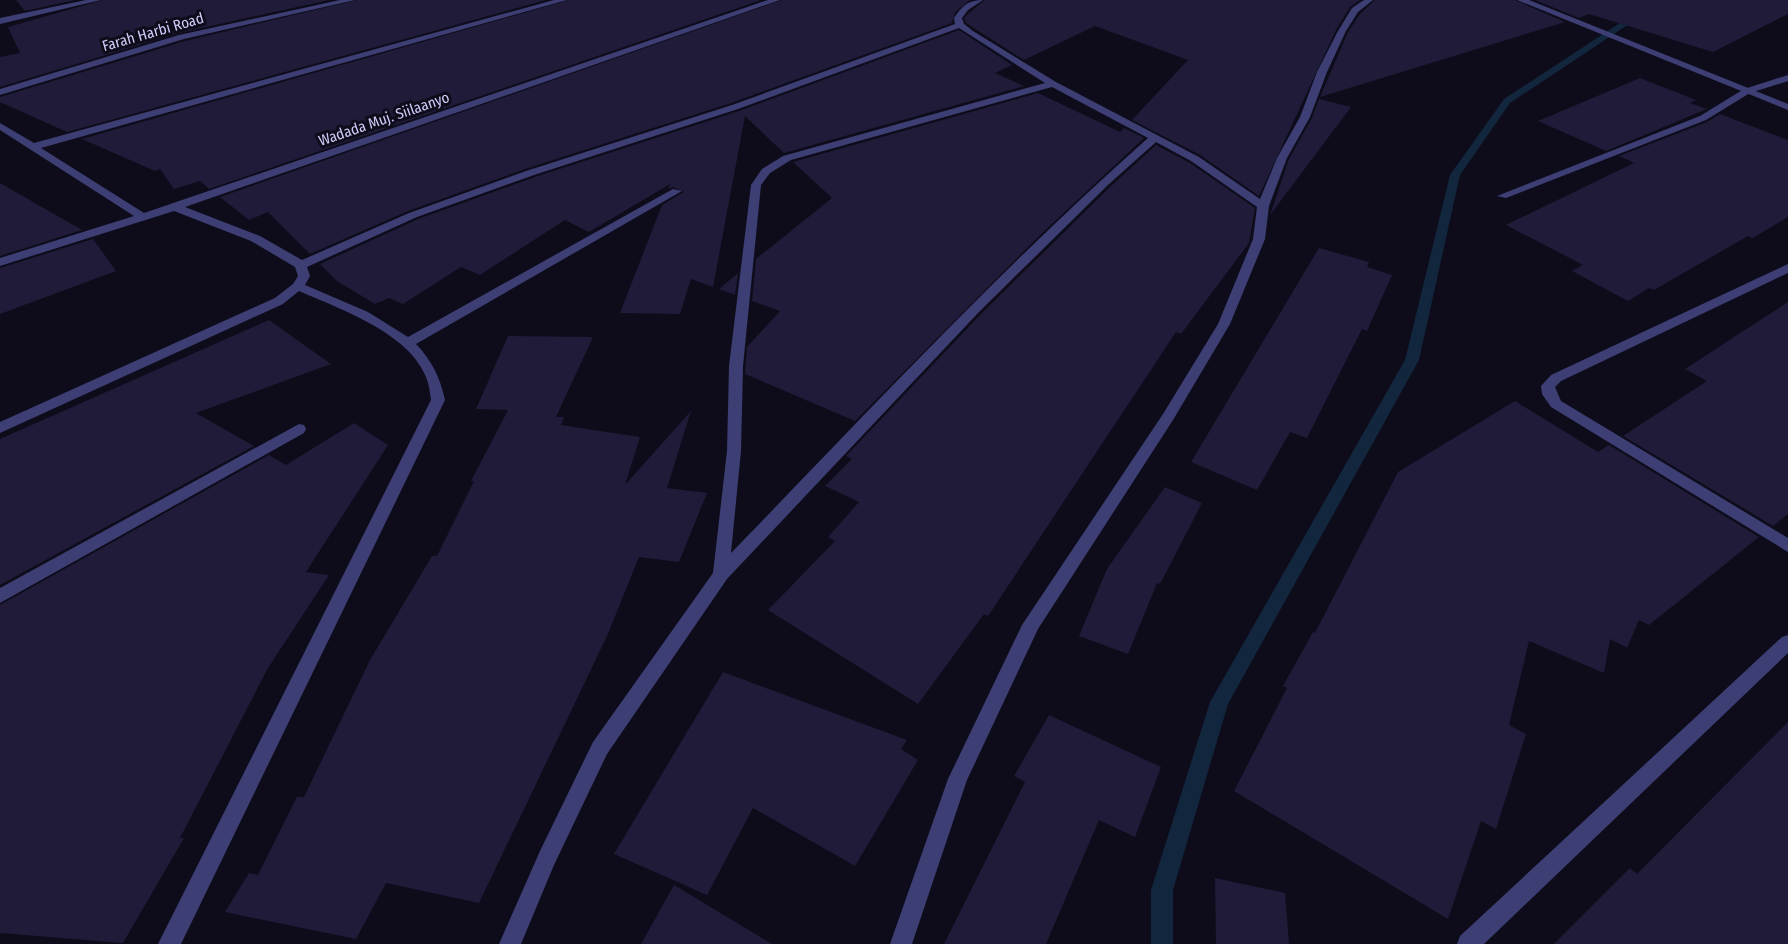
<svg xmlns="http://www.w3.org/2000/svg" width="1788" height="944" font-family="'Fira Sans Condensed',sans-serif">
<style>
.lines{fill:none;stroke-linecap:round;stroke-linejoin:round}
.stream{fill:#12263e;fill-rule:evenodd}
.building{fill:#1f1b39}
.minor{fill:#3c3e74;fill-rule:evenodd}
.tertiary{fill:#3c3e74;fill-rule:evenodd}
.labels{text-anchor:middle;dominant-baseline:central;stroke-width:6;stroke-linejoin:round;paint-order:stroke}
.far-street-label{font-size:15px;fill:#cdcbf9;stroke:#0e0c1a}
</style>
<rect width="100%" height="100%" fill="#0e0c1a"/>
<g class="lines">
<polygon class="stream" points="1655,0 1665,0 1510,103 1460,175 1419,360 1228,704 1173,890 1173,944 1151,944 1151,890 1210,702 1405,360 1450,175 1504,99"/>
</g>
<g class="building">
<polygon points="16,0 75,0 25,11"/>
<polygon points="103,0 329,0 179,33 0,87 0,57 20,53 8,27"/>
<polygon points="357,0 546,0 67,132 0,102 0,97 185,41"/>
<polygon points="569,0 761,0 209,189 200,181 174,189 160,169 155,171 82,139"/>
<polygon points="782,0 970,0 955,12 952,23 731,103 525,169 408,211 310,254 268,212 249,220 220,197"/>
<polygon points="985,0 1360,0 1350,7 1336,30 1259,196 1200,155 1132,120 1188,60 1095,26 1024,60 966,23 964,18 970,12"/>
<polygon points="1375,0 1515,0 1565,22 1320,97 1348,32 1360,14"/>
<polygon points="1535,0 1788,0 1788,14 1713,52 1589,14 1579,18"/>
<polygon points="959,30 1012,65 995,73 1024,86 784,153 745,116 713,287 691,279 680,314 620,313 662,205 684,192 673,187 668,189 670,184 589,232 565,220 480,275 461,267 403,304 389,298 375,304 337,281 320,264 418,219 535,177 739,111"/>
<polygon points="1640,78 1696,100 1690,103 1707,109 1606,151 1538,121"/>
<polygon points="1038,93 1120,132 1124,128 1144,138 1039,236 855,421 745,374 747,347 780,311 752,301 756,259 832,198 793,162"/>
<polygon points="1319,99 1351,107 1270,215 1289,159 1312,118"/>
<polygon points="1720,114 1788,140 1788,217 1753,238 1748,236 1654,290 1649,288 1628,301 1572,271 1583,265 1506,225 1634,163 1619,156 1707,122"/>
<polygon points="1156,145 1190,163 1255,208 1249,243 1181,334 1176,332 988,616 984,614 918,704 768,610 835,541 828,537 859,502 825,486 852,459 846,456 981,314 1110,187"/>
<polygon points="0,183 82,230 0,256"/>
<polygon points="93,239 116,271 0,314 0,268"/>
<polygon points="1319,248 1369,262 1367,267 1392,275 1367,331 1362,329 1307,438 1290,432 1257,490 1191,462"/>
<polygon points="738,273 735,295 719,289"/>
<polygon points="1788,302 1788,514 1773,526 1623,436 1707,381 1685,369"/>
<polygon points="269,320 331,364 196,413 254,446 0,585 0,439"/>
<polygon points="508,336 593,337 556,417 564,417 561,425 640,437 625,485 691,411 667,488 707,493 679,562 639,557 607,636 479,903 386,883 356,939 225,912 249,873 258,875 297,797 304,797 370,660 432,556 437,556 474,481 471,481 508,410 476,409"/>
<polygon points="1515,401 1598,452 1609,445 1759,537 1649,625 1639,620 1627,648 1610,639 1604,673 1529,641 1509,725 1526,734 1496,829 1481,821 1448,919 1234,791 1287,688 1283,686 1313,632 1315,633 1398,472"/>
<polygon points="354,423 388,445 306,572 329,575 268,668 180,838 184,838 123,943 0,933 0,605 269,455 286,465"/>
<polygon points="1165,487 1202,503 1160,584 1157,583 1128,654 1079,636 1107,569"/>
<polygon points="723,672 907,740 901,749 918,760 855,866 753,808 707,895 614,854"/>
<polygon points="1049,715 1161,767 1135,837 1099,820 1046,944 944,944 1025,782 1014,776"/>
<polygon points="1788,722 1788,944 1554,944 1630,868 1637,874"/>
<polygon points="1215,878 1285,893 1289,944 1216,944"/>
<polygon points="674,885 772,944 641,944"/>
</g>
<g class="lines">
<g class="minor">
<polygon points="86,0 101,0 0,24 0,18"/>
<polygon points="340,0 355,0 184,39 0,95 0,89 179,35"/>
<path d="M554,0H567L41,148L144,213L768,0H780L185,207L260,236L302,260L409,213L526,171L732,105L955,24L954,18C962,6 968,0 983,0L968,10L962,18L964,24L973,31L1056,82L1199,157L1260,199L1277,158L1300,117L1317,72L1338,31L1352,8L1364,0H1373L1358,12L1346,31L1327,72L1310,117L1287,158L1269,206L1265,239L1230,324L1173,420L1038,629L967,780L912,944H890L948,779L1022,625L1163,414L1218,324L1253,239L1257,207L1191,161L1156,142L1108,185L979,312L727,579L607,754L554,865L521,944H499L540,851L593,742L713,573L727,451L729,366L751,185L762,169L783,156L1045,83L959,28L738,109L534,175L417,217L307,267L310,276L305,285L368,312L408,337L673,189L682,191L416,344C432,361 440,377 445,400L181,944H158L431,400C430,393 429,384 426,377C409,333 340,309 299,291L283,304L0,433V422L275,298L293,284L298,276L295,267L251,241L174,211L0,266V258L134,216L0,130V123L34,143ZM1052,87L1148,138C1001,268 868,412 731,553L741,451L743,366L761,185L770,173L791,160Z"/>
<polygon points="1788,75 1788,81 1750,93 1706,120 1506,198 1497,196 1700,116 1744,89"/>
<polygon points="1788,264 1788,273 1561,381 1555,387 1561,401 1788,538 1788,552 1551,407 1542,394 1541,386 1551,375"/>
<polygon points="299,424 304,425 306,429 304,433 0,603 0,588"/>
<polygon points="1788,635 1788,653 1484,944 1457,944 1460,936 1782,637"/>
</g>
<polygon class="tertiary" points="1517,0 1529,0 1788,104 1788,110"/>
</g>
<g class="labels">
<g class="far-street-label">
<text transform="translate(153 32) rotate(-16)">Farah Harbi Road</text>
<text transform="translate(384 119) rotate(-19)">Wadada Muj. Siilaanyo</text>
</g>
</g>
</svg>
